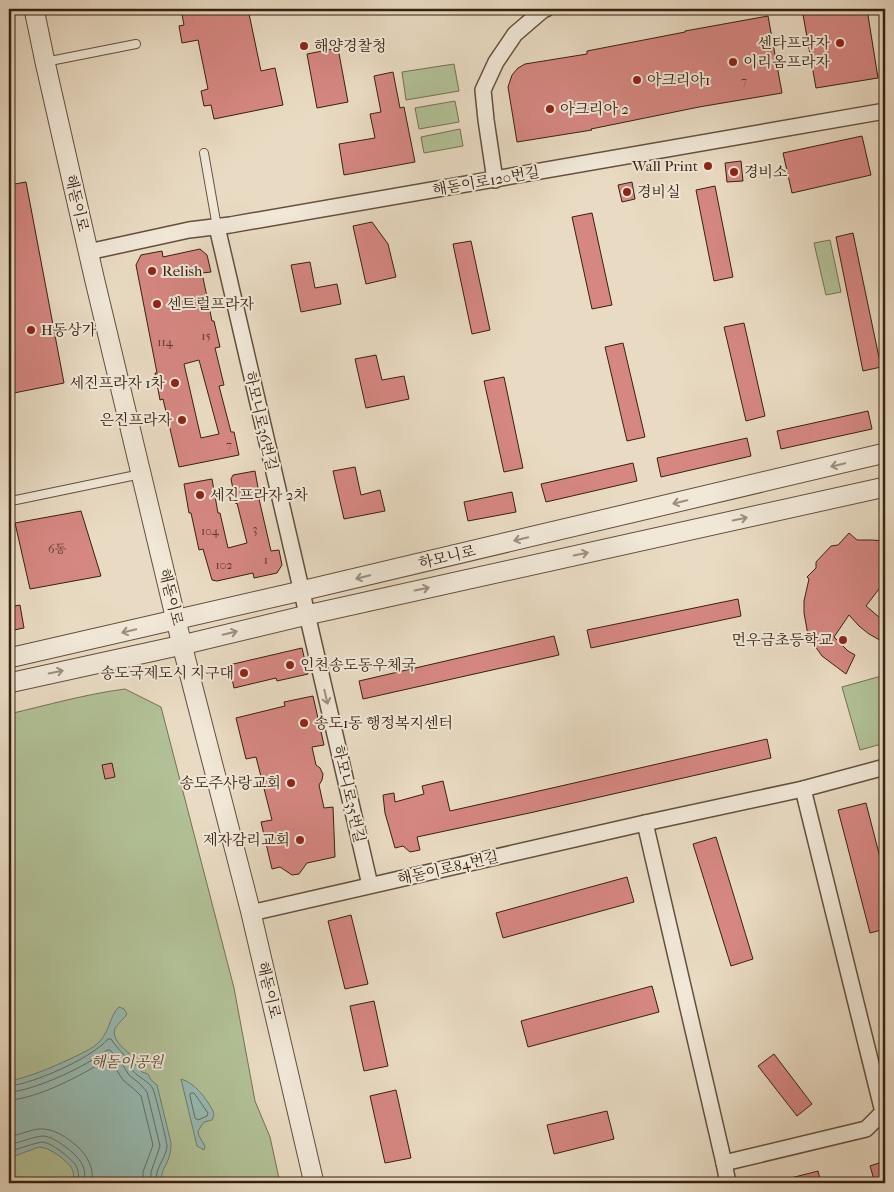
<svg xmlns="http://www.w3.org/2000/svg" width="894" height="1192" font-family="'IM FELL French Canon','Noto Serif KR',serif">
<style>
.green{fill:#b2c197;stroke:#747054}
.water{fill:#97bbb3;stroke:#717d72}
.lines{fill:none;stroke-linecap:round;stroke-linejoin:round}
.shore{stroke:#676e62;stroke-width:1}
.building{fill:#d68782;stroke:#372010;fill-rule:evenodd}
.service-casing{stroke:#644f3d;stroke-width:10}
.minor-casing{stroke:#644f3d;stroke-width:18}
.tertiary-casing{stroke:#644f3d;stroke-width:21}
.service{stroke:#f1e8d8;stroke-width:8}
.minor{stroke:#f1e8d8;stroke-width:15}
.tertiary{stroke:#f1e8d8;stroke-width:19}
.oneway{stroke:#9d8e7e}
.poi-dot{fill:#8f2418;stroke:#f1e8d8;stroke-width:2}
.labels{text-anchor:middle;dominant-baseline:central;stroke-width:4;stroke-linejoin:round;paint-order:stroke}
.number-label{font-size:12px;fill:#5f3a2c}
.poi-label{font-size:15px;fill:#372010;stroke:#f1e8d8;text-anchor:start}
.street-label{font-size:15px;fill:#372010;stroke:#f1e8d8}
.park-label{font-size:15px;font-style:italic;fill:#564832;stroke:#f1e8d8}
</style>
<rect width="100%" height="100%" fill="#e9dbc3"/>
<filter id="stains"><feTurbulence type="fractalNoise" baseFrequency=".004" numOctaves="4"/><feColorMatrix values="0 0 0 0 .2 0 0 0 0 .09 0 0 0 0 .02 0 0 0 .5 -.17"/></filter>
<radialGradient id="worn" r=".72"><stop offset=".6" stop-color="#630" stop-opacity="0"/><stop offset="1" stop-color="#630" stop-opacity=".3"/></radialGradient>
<g class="green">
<polygon points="454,64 459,91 406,100 402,72"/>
<polygon points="455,101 459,122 419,129 415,108"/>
<polygon points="460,129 463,146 424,153 421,137"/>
<polygon points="830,240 841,292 826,295 814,243"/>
<polygon points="885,675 885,743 860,750 842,687"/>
<path d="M125,689L161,707L234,988L255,1101L270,1137L280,1183H9V714C48,705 86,694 125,689Z"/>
</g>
<g class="water">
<path d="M119,1007L124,1009L127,1014C124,1019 119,1022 116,1027C109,1037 125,1051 133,1056V1061L137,1067L142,1072L148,1074L151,1080L157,1085L171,1143C171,1149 170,1155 168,1160C165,1168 159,1174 163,1183H73C74,1178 74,1172 71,1167C65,1159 49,1147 39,1147L9,1158V1081C30,1077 50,1068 70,1059C80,1054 93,1049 100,1041C110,1030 110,1015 119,1007Z"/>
<path d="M181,1079C195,1083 206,1098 213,1111L214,1115L212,1120L204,1122L198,1131L199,1136L205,1146L204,1150L197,1146Z"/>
</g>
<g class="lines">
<g class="shore">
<path d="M9,1086C33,1084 92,1058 108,1039H111C115,1046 121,1051 126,1057C129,1061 130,1067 133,1071C139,1078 149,1081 153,1089C155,1093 167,1142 167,1146C166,1160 153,1169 157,1183"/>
<path d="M9,1092C34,1091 87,1066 107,1050H110L121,1062L129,1075L140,1084L147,1092L160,1146L151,1172V1183"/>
<polygon points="191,1093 194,1093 208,1113 207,1116 198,1120 195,1118 190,1096"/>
<path d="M9,1100C37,1099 82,1075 106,1060H109L114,1066L123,1080L135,1090L141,1096L153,1145L143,1172V1183"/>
<path d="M9,1137C19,1135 34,1128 43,1129C58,1129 82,1147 88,1160C92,1168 93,1175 92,1183"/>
<path d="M9,1145C17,1143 36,1136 44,1136C55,1137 77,1154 82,1164C85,1170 85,1176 85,1183"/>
<path d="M9,1152C14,1150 38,1142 43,1142C52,1143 69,1157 75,1164C79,1170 79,1177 78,1183"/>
</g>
</g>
<g class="building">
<polygon points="181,9 248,9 261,71 275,68 283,105 214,119 211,105 204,106 201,91 208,89 198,40 182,43 179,26 184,25"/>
<polygon points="802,9 867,9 878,78 816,88"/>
<polygon points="768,16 782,93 699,107 591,129 592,130 517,142 508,87 512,75 518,68 525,64 587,54 587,51 685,32 685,31"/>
<polygon points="338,48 348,102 317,108 307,54"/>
<polygon points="393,72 400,108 404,107 415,162 344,175 339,144 375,138 370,114 381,112 374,76"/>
<polygon points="862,136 871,175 792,193 783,153"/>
<polygon points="741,161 743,181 727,182 725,163"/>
<polygon points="26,182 64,383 9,394 9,185"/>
<polygon points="632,182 635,199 622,202 618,185"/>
<polygon points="715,186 733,277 714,281 696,190"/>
<polygon points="592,213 612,305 592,309 572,217"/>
<polygon points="372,222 388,244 396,277 366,284 353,226"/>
<polygon points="853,233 881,367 863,371 836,237"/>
<polygon points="471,241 490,330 472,334 453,244"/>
<path d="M200,249L207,255L211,272L202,273L212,321H214L220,347L215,348L224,385L219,386L231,432H234L239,455L179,467L163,399L160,400L155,373H157L136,265L141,255L162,251L163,257ZM199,360L219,434L201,438L184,364Z"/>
<polygon points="310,262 315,288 337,284 341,304 301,312 291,265"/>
<polygon points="744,323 765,416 746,421 724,327"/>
<polygon points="623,343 645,437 627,441 605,347"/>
<polygon points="376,355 382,380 404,376 409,399 366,408 355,359"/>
<polygon points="504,377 523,468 504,472 484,381"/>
<polygon points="868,411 872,429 781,449 777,431"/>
<polygon points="747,438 751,456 661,477 657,458"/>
<polygon points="633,463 637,481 546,502 541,484"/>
<polygon points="355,467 361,495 380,490 385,511 344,519 333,471"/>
<polygon points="255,471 260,499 259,499 271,551 279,550 282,565 277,573 254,578 253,573 217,581 212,580 203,549 199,550 191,513 189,513 184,484 212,479 218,513 220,513 228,548 247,543 237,503 236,504 231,479 233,475"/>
<polygon points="512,492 516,512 468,521 464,502"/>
<polygon points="81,511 101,576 30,589 15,523"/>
<polygon points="849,533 857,540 872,540 885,541 885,586 882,585 866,606 879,617 885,620 885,643 869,634 859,626 849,615 834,637 848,651 855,655 846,674 822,656 815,646 808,635 804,613 804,601 809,579 807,577 816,568 816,562 831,546 838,545"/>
<polygon points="738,599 741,616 591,648 587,630"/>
<polygon points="20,605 24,628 9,631 9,607"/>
<polygon points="554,636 559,655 363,699 359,681"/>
<polygon points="302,648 308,674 277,681 276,678 234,688 229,665"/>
<polygon points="313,696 324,745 312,747 316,765 320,768 323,774 322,780 319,785 324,808 333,807 335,857 307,863 299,874 292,875 280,867 272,869 261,822 272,820 256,757 246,759 236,718 285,706 284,702"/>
<polygon points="767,739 771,758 534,812 417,837 420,850 410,852 403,846 395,848 385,813 383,795 394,793 395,802 424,794 422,786 443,781 450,811 517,796"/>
<polygon points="112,763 115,777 105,779 102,765"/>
<polygon points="866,803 885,877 885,929 870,933 838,810"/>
<polygon points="716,837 753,959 731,966 693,844"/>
<polygon points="627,877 634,902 503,938 496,913"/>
<polygon points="351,915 368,984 345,989 328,921"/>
<polygon points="652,986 659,1012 528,1047 521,1021"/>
<polygon points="374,1001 388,1066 364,1071 350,1006"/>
<polygon points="774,1054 812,1104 797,1116 758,1066"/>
<polygon points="396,1090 411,1158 385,1163 370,1096"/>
<polygon points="607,1111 614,1139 554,1154 547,1125"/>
<polygon points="885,1161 885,1183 875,1183 870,1166"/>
<polygon points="818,1171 821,1183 783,1183 783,1180"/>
</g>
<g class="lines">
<g class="service-casing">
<g id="service">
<polyline points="45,62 136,44"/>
<polyline points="204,153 217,227"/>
<polyline points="16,500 141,474"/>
</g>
</g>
<g class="minor-casing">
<g id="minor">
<polyline points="495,180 486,120 483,90 496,62 515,34 543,10 546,9"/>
<polyline points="217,227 370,885"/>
<polyline points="88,252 189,230 230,225 885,111"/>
<polyline points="645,823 724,1163 728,1183"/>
<polyline points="251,913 645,823 803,789 885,767"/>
<polyline points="724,1163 866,1129 883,1112 803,789"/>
</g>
</g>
<g class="tertiary-casing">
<g id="tertiary">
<polyline points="34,9 45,62 94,277 182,645 251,913 314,1183"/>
<polyline points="9,658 301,591 885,453"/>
<polyline points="9,683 182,645 307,615 885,487"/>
</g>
</g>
<use href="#service" class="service"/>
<use href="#minor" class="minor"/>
<use href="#tertiary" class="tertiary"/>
</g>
<defs><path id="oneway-shaft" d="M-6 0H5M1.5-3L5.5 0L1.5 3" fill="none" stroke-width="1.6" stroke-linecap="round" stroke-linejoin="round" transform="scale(1.25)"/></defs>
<g class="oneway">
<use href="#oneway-shaft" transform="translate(838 465) rotate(167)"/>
<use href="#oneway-shaft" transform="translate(680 502) rotate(167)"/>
<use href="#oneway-shaft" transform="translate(740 519) rotate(-12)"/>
<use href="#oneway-shaft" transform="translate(521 539) rotate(167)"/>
<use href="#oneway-shaft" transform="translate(581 554) rotate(-12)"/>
<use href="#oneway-shaft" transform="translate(363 577) rotate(167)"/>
<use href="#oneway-shaft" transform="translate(422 589) rotate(-12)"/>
<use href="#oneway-shaft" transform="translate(129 631) rotate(167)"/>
<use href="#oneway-shaft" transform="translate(230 633) rotate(-13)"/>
<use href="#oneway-shaft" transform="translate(56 672) rotate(-12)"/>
<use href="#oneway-shaft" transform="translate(326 697) rotate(77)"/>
</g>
<g class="poi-dot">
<circle cx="840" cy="43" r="5"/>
<circle cx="304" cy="46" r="5"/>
<circle cx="733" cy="62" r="5"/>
<circle cx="637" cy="80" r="5"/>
<circle cx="550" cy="109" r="5"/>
<circle cx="708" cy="166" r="5"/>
<circle cx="734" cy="172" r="5"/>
<circle cx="627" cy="192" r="5"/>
<circle cx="152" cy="271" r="5"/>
<circle cx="157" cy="304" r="5"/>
<circle cx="31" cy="330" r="5"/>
<circle cx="175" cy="383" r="5"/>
<circle cx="182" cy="420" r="5"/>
<circle cx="200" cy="495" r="5"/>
<circle cx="843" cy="640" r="5"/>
<circle cx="290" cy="665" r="5"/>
<circle cx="244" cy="673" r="5"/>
<circle cx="304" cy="723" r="5"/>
<circle cx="291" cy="783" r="5"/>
<circle cx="300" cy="840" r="5"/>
</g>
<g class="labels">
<g class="number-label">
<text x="744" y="81">7</text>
<text x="206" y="336">15</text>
<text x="165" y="342">114</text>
<text x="229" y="445">7</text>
<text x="255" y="529">3</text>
<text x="210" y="531">104</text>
<text x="57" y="549">6동</text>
<text x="266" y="560">1</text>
<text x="224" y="565">102</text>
</g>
<g class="poi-label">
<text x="830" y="43" text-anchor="end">센타프라자</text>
<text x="314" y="46">해양경찰청</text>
<text x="743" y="62">이리옴프라자</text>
<text x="647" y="80">아크리아1</text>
<text x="560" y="109">아크리아 2</text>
<text x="698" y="166" text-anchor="end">Wall Print</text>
<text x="744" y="172">경비소</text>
<text x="637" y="192">경비실</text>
<text x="162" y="271">Relish</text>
<text x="167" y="304">센트럴프라자</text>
<text x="41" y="330">H동상가</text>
<text x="165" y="383" text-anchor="end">세진프라자 1차</text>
<text x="172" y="420" text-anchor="end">은진프라자</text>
<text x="210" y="495">세진프라자 2차</text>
<text x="833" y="640" text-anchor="end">먼우금초등학교</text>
<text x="300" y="665">인천송도동우체국</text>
<text x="234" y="673" text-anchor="end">송도국제도시 지구대</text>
<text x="314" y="723">송도1동 행정복지센터</text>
<text x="281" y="783" text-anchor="end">송도주사랑교회</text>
<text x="290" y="840" text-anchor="end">제자감리교회</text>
</g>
<g class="street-label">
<text transform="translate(486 181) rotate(-10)">해돋이로120번길</text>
<text transform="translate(77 203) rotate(77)">해돋이로</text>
<text transform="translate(261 421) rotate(77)">하모니로36번길</text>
<text transform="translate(447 557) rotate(-13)">하모니로</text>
<text transform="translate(171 597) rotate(76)">해돋이로</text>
<text transform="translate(349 794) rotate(77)">하모니로35번길</text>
<text transform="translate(448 868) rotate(-13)">해돋이로84번길</text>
<text transform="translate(269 990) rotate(77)">해돋이로</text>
</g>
<g class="park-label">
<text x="127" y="1062">해돋이공원</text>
</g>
</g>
<rect width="894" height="1192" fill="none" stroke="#e9dbc3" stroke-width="30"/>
<rect x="10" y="10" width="874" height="1172" fill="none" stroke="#372010" stroke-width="2.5"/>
<rect x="15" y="15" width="864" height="1162" fill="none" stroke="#372010"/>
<rect width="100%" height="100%" filter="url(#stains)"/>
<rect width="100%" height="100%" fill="url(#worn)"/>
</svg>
